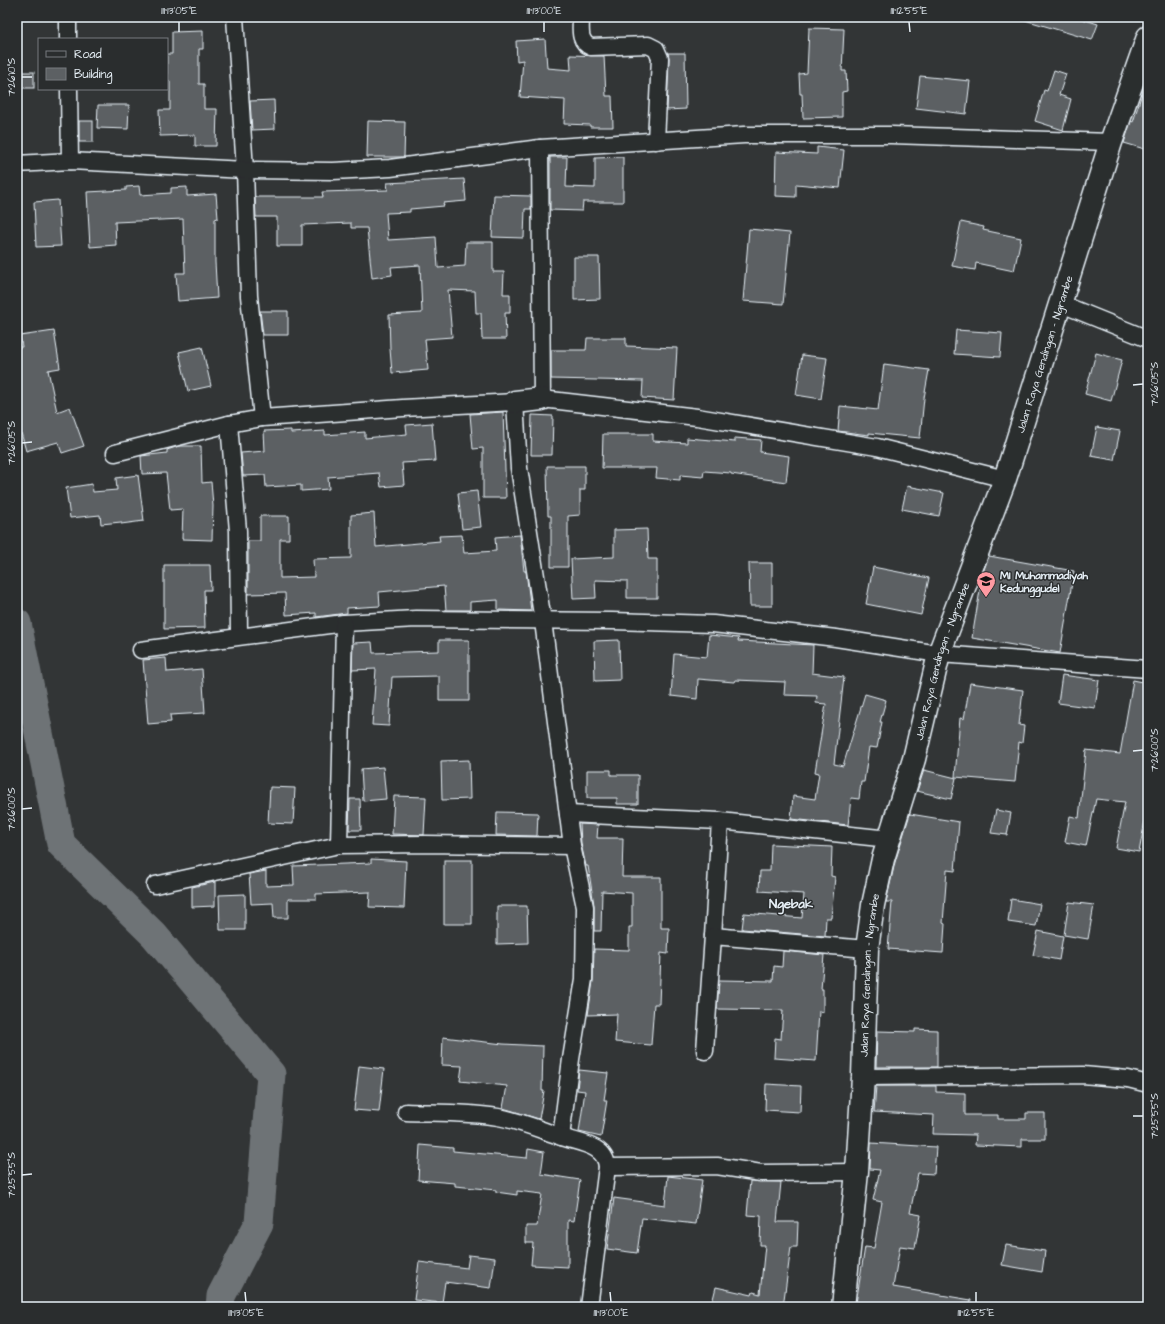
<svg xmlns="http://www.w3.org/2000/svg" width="1165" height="1324" font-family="'Architects Daughter',sans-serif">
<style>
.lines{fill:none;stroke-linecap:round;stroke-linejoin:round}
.river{stroke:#6e7376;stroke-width:29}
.building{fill:#5c6063;stroke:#e8f1f8}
.street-casing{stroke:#e8f1f8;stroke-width:19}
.secondary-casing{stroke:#e8f1f8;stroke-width:25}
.street{stroke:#2a2d2e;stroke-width:16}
.secondary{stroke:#2a2d2e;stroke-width:22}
.ticks{fill:none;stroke:#e8f1f8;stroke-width:1.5}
.labels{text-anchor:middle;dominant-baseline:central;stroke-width:3;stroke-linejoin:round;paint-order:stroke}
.street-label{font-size:11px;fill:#e8f1f8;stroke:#2a2d2e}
.poi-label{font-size:11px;font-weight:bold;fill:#e8f1f8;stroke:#2a2d2e;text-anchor:start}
.quarter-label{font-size:13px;font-weight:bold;fill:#e8f1f8;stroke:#2a2d2e}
.neatline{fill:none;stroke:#e8f1f8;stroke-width:1.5}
.ticks-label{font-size:10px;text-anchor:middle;fill:#e8f1f8}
</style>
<rect width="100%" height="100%" fill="#323536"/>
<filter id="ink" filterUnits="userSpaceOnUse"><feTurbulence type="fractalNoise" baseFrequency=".025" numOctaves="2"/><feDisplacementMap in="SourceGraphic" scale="8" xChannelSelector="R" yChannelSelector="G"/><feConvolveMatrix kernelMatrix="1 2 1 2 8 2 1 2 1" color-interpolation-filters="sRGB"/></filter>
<g filter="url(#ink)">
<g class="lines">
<polyline class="river" points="17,623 61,844 154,935 271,1074 259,1223 221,1296 220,1307"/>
</g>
<g class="building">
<polygon points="1025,17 1076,17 1098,24 1092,40 1025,20"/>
<polygon points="809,28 844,29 842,71 846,71 847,91 842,92 842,117 803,118 802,94 800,94 799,74 807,73"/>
<polygon points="203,31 203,49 199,49 199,84 204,84 204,109 217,109 216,146 195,146 195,135 160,136 159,110 170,110 170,81 167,81 167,54 172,54 172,32"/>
<polygon points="545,39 547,68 571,70 570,55 604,56 606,96 612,96 613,127 590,127 590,125 564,124 565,100 520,97 523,60 517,61 516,41"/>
<polygon points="668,53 685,53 686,109 667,110 669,58"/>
<polygon points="1054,70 1066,74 1059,95 1071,99 1063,130 1035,121 1044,90 1047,91"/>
<rect x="17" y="72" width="17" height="16"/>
<polygon points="920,76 970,81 966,114 916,108"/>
<polygon points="1145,84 1148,84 1148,150 1124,143 1131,121 1133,122"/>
<polygon points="274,100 275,129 252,130 250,101"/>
<polygon points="98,105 129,105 128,129 97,128"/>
<rect x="79" y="121" width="14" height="21"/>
<polygon points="368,121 405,122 404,157 367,157"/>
<polygon points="817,147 844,150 840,188 796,184 796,197 775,196 776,152 817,154"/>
<polygon points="550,157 567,157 566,187 595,188 595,158 623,157 623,202 583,202 582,211 550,210"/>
<polygon points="464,179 466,201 443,203 444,206 410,209 410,212 386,213 388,240 436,237 438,268 465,266 466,242 493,242 493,272 504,272 503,294 510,294 510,313 505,313 506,339 482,339 481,313 476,313 475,291 448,290 452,337 425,339 428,370 392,373 390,349 389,315 422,313 420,265 391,267 392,275 372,278 367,228 351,228 351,223 302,225 302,246 277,246 277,217 256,217 255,197 323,197 322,192 388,190 387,183"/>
<polygon points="139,186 140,195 171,193 171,188 187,187 187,196 216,194 218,218 215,219 215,262 217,298 178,301 176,273 185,273 183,219 115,222 116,245 90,247 87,192 126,190 126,187"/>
<polygon points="494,195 531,196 531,209 525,209 524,238 492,237"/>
<polygon points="58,200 61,246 36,247 34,202"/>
<polygon points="961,222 984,227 983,230 1021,238 1014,271 976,263 975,270 952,266"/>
<polygon points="749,229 790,233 783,304 743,301"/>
<polygon points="574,257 599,257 600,299 574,300"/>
<polygon points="260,311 288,311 288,335 263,335"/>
<polygon points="956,330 1002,333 1000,357 954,354"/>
<polygon points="54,331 60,368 48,370 57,412 70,407 84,446 62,453 58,442 26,451 17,418 17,347 22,347 20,336"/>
<polygon points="587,338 626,338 626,346 677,348 674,400 642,398 643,381 551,379 551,350 586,350"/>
<polygon points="202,347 211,386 188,391 179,352"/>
<polygon points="1096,353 1122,360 1111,401 1085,394"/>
<polygon points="802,355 827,358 821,399 796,395"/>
<polygon points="884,364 929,370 924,398 920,438 869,433 869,435 838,431 840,406 878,410"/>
<polygon points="503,412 506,498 483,498 483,448 473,449 470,414"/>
<polygon points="532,415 553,416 552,455 531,455"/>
<polygon points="432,423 435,461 402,463 404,485 381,487 379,473 328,477 329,489 301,491 301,485 266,487 265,475 243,476 241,453 265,451 264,431 291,430 291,433 325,431 325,435 365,432 365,438 407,434 406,425"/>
<polygon points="1097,427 1120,431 1114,460 1091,456"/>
<polygon points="603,434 653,434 653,441 687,443 687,438 735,442 735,438 761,440 760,452 789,456 786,482 731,474 731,473 704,471 703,477 680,475 680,480 656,478 657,468 602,468"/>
<polygon points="179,446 201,446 202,483 211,482 213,506 212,540 182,539 183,509 170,510 166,473 142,474 141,456 167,453 167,450"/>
<polygon points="547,466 585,466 585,490 580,490 580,515 568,516 568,567 551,567 551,516 548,516"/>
<polygon points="138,475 144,521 121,524 121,522 101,524 100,515 70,518 66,488 92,484 93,492 117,490 116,478"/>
<polygon points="907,486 944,493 939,516 902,509"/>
<polygon points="477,491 481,527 462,529 458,493"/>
<polygon points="374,513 376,547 440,541 439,536 462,535 464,553 496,551 495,537 520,535 524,571 526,571 531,611 498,610 498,600 470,602 470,610 446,610 444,586 379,592 380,606 347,608 347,613 316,617 316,613 286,615 285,593 248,594 248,541 260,541 260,516 289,516 289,539 280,539 280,578 314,577 313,559 351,558 351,515"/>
<polygon points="647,529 648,559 657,559 657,598 627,598 627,581 595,580 596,598 573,599 571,559 614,557 614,530"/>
<polygon points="989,556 1074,571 1060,653 972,638 983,572"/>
<polygon points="749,563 772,563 772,606 750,606"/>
<polygon points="164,565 210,565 211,590 204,590 205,628 164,629"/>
<polygon points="873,567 929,578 921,615 866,604"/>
<polygon points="709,635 739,638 738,641 813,645 812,673 844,677 834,764 843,766 865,694 886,700 880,722 882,722 877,748 869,747 864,782 861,782 859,799 851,798 848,825 791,819 793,796 815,799 819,773 815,772 826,704 816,703 817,696 784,695 785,682 735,680 734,682 698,679 697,699 671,696 674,654 707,657"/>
<polygon points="439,640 469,640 469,701 439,701 439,676 392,677 389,726 372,725 376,669 352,670 353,643 372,642 373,653 439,651"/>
<polygon points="619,640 620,680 595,681 594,641"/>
<polygon points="166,658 167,672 202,669 205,713 170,715 171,722 148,724 143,660"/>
<polygon points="1062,675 1099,680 1095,708 1058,703"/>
<polygon points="1133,680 1148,683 1148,805 1139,852 1116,848 1125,802 1096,799 1086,846 1065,842 1070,816 1079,818 1086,750 1120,754"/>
<polygon points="970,683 1023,690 1019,725 1024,726 1022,743 1019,742 1015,782 955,777 960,718 964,719"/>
<polygon points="469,760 470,799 442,800 441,761"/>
<polygon points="383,767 386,799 363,801 361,769"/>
<polygon points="587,770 611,770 611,775 638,775 638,804 617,804 617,798 587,798"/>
<polygon points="924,770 956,778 951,799 917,791"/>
<polygon points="270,787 295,788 293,824 268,823"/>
<polygon points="394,796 426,797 424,835 392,834"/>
<polygon points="350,799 360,799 361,830 349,830"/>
<polygon points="996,810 1011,813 1007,835 991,833"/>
<polygon points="497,812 538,813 537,836 496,835"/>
<polygon points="910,814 959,822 955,871 947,870 943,923 945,924 943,953 888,949 892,902 886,902 895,862"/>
<polygon points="580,824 598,825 597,838 623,838 622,877 661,877 661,928 669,928 668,954 661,953 659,1004 654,1004 651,1045 615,1042 617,1014 588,1015 593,981 594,949 629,950 629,927 632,927 632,893 602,891 601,931 594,931 594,905 588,866 586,866 581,844"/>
<polygon points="771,844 832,847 831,876 835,877 831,918 826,918 825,936 742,929 744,913 802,918 804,894 759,891 760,871 770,871"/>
<polygon points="371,859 406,861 404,908 369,907 370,892 316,894 316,899 288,899 288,918 274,918 273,903 251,904 249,874 266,871 266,886 294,885 293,866 371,863"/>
<rect x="444" y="860" width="28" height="64"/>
<polygon points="215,882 215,906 192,907 192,887"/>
<polygon points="245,894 245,930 220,930 219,895"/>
<polygon points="1011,899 1040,904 1036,926 1008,922"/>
<polygon points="1069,902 1094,905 1088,939 1064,935"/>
<polygon points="497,906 527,906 528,943 497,944"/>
<polygon points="1038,931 1063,936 1059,960 1033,955"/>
<polygon points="783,951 824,955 821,989 823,989 823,1012 819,1011 816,1061 774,1058 775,1038 781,1039 783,1010 717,1009 719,980 773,981 774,966 782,967"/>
<polygon points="915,1029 937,1030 937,1067 876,1067 877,1031 915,1032"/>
<polygon points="443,1037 503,1044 543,1046 542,1091 544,1091 539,1119 503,1108 507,1086 460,1081 462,1066 442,1065"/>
<polygon points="359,1066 384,1069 379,1112 354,1110"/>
<polygon points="579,1070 608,1073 604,1100 607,1100 601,1137 579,1132 585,1091 577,1090"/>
<polygon points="766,1084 801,1086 800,1112 765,1110"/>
<polygon points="876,1086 936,1086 936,1092 965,1093 965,1115 998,1115 998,1119 1026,1119 1026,1113 1045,1113 1045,1139 1022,1139 1022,1147 975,1145 976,1135 933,1134 934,1115 874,1112"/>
<polygon points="871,1143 936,1147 934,1174 918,1173 910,1213 921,1215 915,1248 900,1246 893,1287 971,1300 970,1307 881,1307 856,1303 865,1247 874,1248 882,1202 873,1200 880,1170 870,1169"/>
<polygon points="420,1145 453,1148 453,1151 527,1158 528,1149 544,1152 541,1174 580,1180 574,1221 568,1220 568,1267 531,1265 533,1243 526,1243 526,1226 537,1226 542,1194 517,1191 517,1195 496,1192 496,1190 455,1186 455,1183 418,1180"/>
<polygon points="668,1176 702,1180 696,1224 642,1218 637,1253 607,1249 614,1198 665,1205"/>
<polygon points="750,1181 781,1182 777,1222 798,1222 797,1247 791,1247 783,1307 711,1307 716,1287 752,1295 753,1292 760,1294 765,1245 760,1245 761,1216 747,1215"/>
<polygon points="1006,1245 1045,1251 1042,1272 1002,1265"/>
<polygon points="469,1255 495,1258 491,1288 445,1282 442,1303 414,1300 419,1262 467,1268"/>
</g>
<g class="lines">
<g class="street-casing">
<g id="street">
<polyline points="235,17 245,170 249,296 262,418"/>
<path d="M581,17C581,29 578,42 591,47L648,45L656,49L660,58L656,141"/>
<polyline points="68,39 68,17"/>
<polyline points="69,89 70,161"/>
<polyline points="540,148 542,399 697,417 877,447 1005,479"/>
<polyline points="17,164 70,161 245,170 333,171 390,168 540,148 744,135 891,135 1111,142"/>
<polyline points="1059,303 1148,339"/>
<polyline points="229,424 238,531 239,636"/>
<polyline points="115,453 229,424 262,418 403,408 515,402 519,468 543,621 572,846 585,907 584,979 571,1059 561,1137"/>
<polyline points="141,650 344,623 416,619 612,621 713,624 836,638 939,654 1148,669"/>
<polyline points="568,814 720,821 713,936"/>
<polyline points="720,821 889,839"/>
<polyline points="339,845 344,623"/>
<polyline points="155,885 339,845 426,844 572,846"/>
<polyline points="705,1051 713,936 867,949"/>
<polyline points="863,1077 1083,1075 1128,1079 1148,1084"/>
<path d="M406,1112C436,1113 468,1112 498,1117C520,1121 541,1130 562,1137C579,1143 606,1145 607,1167L589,1307"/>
<polyline points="607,1167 717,1166 761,1173 857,1172"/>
</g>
</g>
<g class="secondary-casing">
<g id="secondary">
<polyline points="515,402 542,399"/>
<path id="s1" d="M843,1307L857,1172L863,1077L867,949L873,905L883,859L914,759L939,654L1005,479L1111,142L1148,37"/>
</g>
</g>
<use href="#street" class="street"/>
<use href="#secondary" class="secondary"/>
</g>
</g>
<path class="ticks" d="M179,22V32M544,22V32M909,22L910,32M22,77H32M1133,385L1143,384M22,443L32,442M1133,751L1143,750M22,809L32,808M1133,1116H1143M22,1175L32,1174M245,1292L246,1302M610,1292L611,1302M976,1292V1302"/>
<defs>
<g id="school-pin" transform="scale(1)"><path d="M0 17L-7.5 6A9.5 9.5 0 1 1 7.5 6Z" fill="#ff9aa2" stroke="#2a2d2e"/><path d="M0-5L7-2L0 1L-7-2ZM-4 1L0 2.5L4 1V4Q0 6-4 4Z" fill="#111"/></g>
</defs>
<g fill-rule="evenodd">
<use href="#school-pin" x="986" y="581"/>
</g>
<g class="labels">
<g class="street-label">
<text stroke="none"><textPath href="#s1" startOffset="981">Jalan Raya Gendingan - Ngrambe</textPath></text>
<text stroke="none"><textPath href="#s1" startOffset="657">Jalan Raya Gendingan - Ngrambe</textPath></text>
<text stroke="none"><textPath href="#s1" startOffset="333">Jalan Raya Gendingan - Ngrambe</textPath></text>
</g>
<g class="poi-label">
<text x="1000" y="575">MI Muhammadiyah<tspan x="1000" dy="13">Kedunggudel</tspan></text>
</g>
<g class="quarter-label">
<text x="791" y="904">Ngebak</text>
</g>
</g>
<rect width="1165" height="1324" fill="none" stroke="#2a2d2e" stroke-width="44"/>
<rect x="38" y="38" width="130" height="52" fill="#2a2d2e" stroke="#767b7f"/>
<rect x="46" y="51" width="20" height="6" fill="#2a2d2e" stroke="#767b7f"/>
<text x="74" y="58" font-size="12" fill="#e8f1f8">Road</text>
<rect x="46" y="68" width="20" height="12" fill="#5c6063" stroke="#767b7f"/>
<text x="74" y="78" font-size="12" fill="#e8f1f8">Building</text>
<rect x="22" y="22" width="1121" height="1280" class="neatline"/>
<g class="ticks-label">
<text x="179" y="14">111°13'05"E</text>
<text x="544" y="14">111°13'00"E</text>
<text x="909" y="14">111°12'55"E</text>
<text transform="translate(11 77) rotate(-90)" y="4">7°26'10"S</text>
<text transform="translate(1154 384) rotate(-90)" y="4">7°26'05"S</text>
<text transform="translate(11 443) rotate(-90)" y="4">7°26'05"S</text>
<text transform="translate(1154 750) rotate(-90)" y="4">7°26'00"S</text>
<text transform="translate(11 809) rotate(-90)" y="4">7°26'00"S</text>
<text transform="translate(1154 1116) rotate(-90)" y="4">7°25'55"S</text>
<text transform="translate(11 1175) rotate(-90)" y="4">7°25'55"S</text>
<text x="246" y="1316">111°13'05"E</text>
<text x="611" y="1316">111°13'00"E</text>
<text x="976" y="1316">111°12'55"E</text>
</g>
</svg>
